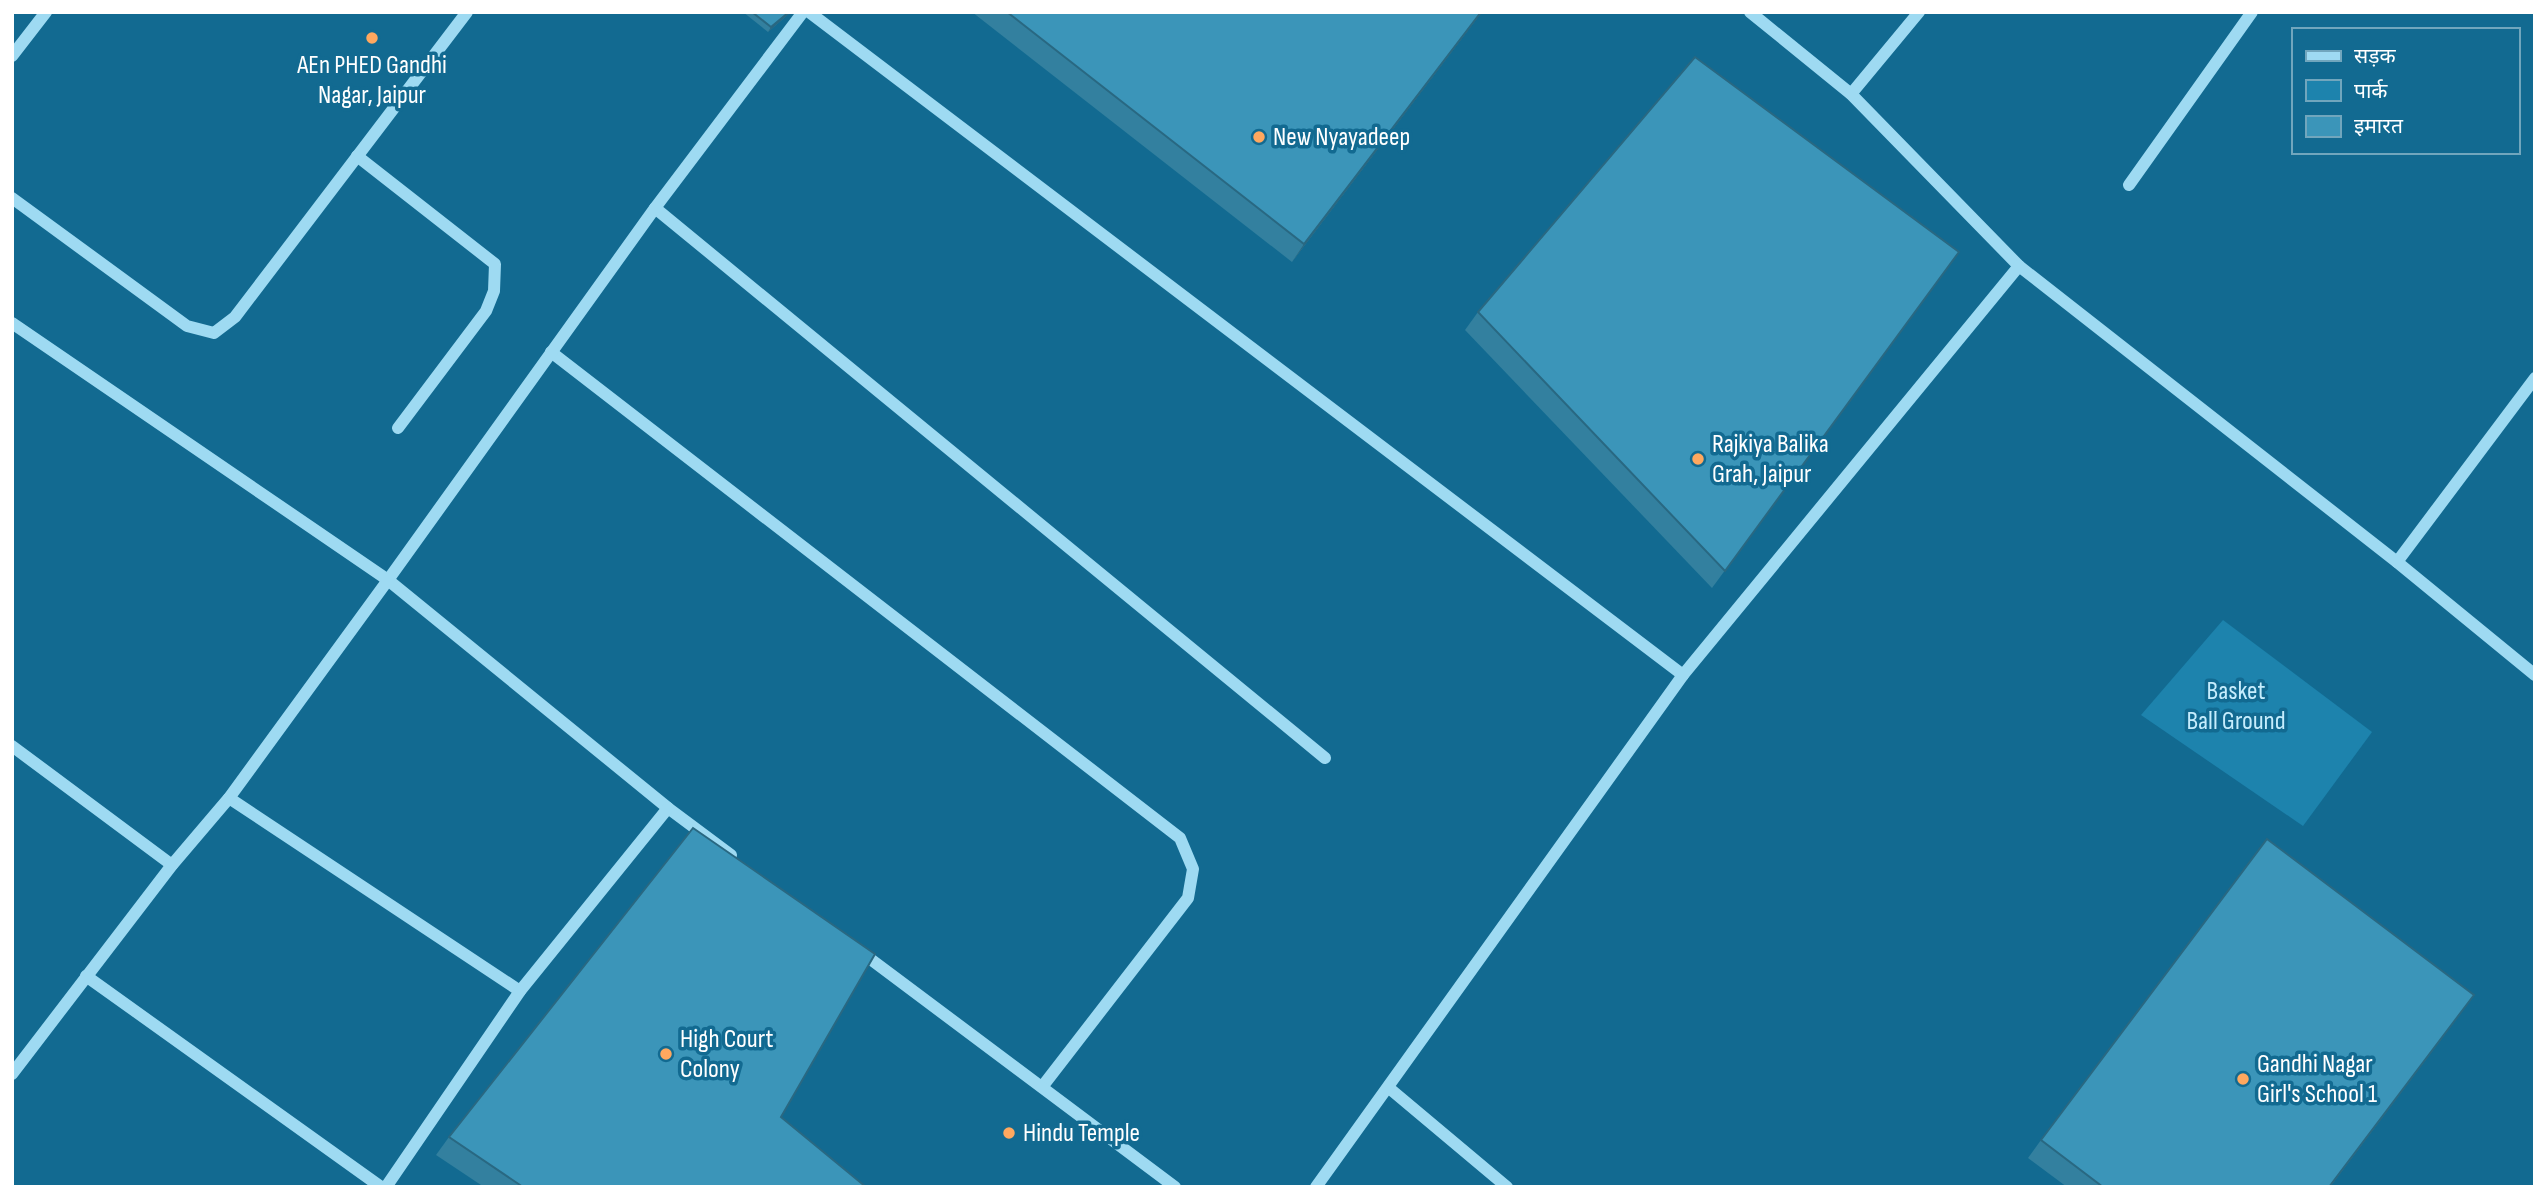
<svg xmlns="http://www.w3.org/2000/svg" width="2547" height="1199" font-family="'Sofia Sans Condensed','Noto Sans Devanagari',sans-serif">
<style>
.green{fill:#1d83ad}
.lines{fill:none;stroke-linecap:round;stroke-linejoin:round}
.minor{stroke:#9edaf2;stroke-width:12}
.wall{fill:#33809f}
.shaded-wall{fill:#296882}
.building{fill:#3b95b9;stroke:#296882;stroke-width:2}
.poi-dot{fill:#ffa85f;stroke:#126a91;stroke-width:2.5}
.labels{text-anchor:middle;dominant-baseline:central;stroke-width:7;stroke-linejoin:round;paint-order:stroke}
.poi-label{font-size:26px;fill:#fff;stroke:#126a91;text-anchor:start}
.park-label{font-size:26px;fill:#c6edfd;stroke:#126a91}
</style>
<rect width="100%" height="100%" fill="#126a91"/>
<polygon class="green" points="2223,620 2372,732 2303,826 2141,715"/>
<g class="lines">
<g class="minor">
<polyline points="809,12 1683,675"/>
<polyline points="1750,12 1851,94 2019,266"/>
<polyline points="12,56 46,12"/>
<polyline points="1851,94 1919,12"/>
<polyline points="357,156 495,264 494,291 486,311 398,428"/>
<polyline points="2129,185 2252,12"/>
<polyline points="12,198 187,326 214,333 235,317 467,12"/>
<polyline points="655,208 1325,758"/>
<polyline points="12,323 388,580 668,808 731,855"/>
<polyline points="551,352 1180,838 1193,869 1188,898 1042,1087"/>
<polyline points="2397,562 2535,378"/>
<polyline points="12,746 172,865"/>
<polyline points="229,798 520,991"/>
<polyline points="861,952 1175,1187"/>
<polyline points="86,976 381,1187"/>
<polyline points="12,1074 172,865 229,798 388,580 655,208 803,12"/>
<polyline points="1389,1088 1507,1187"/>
<polyline points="386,1187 520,991 668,808"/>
<polyline points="1316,1187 1683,675 2019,266 2397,562 2535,675"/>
</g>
</g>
<g class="wall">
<polygon points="743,12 791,12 768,32"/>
<polygon points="972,12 1482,12 1292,262"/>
<polygon points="1959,252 1712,588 1465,330 1478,312"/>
<polygon points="2461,1013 2330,1187 2067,1187 2028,1158 2041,1140"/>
<polygon points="781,1117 866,1187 484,1187 436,1155 449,1137"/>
</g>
<g class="shaded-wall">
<polygon points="789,12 791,12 768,32 771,27"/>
<polygon points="1481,12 1482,12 1292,262 1304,244"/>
<polygon points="2474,995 2461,1013 2329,1187"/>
</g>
<g class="building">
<polygon points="752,12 789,12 771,27"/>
<polygon points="1007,12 1481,12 1304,244"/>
<polygon points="1695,57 1959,252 1725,571 1478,312"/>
<polygon points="693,828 875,954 781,1117 866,1187 523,1187 449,1137"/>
<polygon points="2267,839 2474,995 2329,1187 2103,1187 2041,1140"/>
</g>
<g class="poi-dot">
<circle cx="372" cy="38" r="7"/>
<circle cx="1259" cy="137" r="7"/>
<circle cx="1698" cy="459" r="7"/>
<circle cx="666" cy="1054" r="7"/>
<circle cx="2243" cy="1079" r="7"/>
<circle cx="1009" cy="1133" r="7"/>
</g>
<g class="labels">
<g class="poi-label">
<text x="372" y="65" text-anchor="middle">AEn PHED Gandhi<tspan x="372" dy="30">Nagar, Jaipur</tspan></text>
<text x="1273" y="137">New Nyayadeep</text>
<text x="1712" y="444">Rajkiya Balika<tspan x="1712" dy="30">Grah, Jaipur</tspan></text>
<text x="680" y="1039">High Court<tspan x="680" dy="30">Colony</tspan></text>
<text x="2257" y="1064">Gandhi Nagar<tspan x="2257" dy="30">Girl's School 1</tspan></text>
<text x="1023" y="1133">Hindu Temple</text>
</g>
<g class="park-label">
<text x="2236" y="691">Basket<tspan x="2236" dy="30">Ball Ground</tspan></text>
</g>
</g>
<rect width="2547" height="1199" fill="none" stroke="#ffffff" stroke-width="28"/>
<rect x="2292" y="28" width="228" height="126" fill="#126a91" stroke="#71a6bd" stroke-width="2"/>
<rect x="2306" y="51" width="35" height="10" fill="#9edaf2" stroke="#71a6bd" stroke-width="2"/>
<text x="2354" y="63" font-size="21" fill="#ffffff">सड़क</text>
<rect x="2306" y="80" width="35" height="21" fill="#1d83ad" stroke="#71a6bd" stroke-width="2"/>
<text x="2354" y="98" font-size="21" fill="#ffffff">पार्क</text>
<rect x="2306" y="116" width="35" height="21" fill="#3b95b9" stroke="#71a6bd" stroke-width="2"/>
<text x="2354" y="133" font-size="21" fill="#ffffff">इमारत</text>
</svg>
